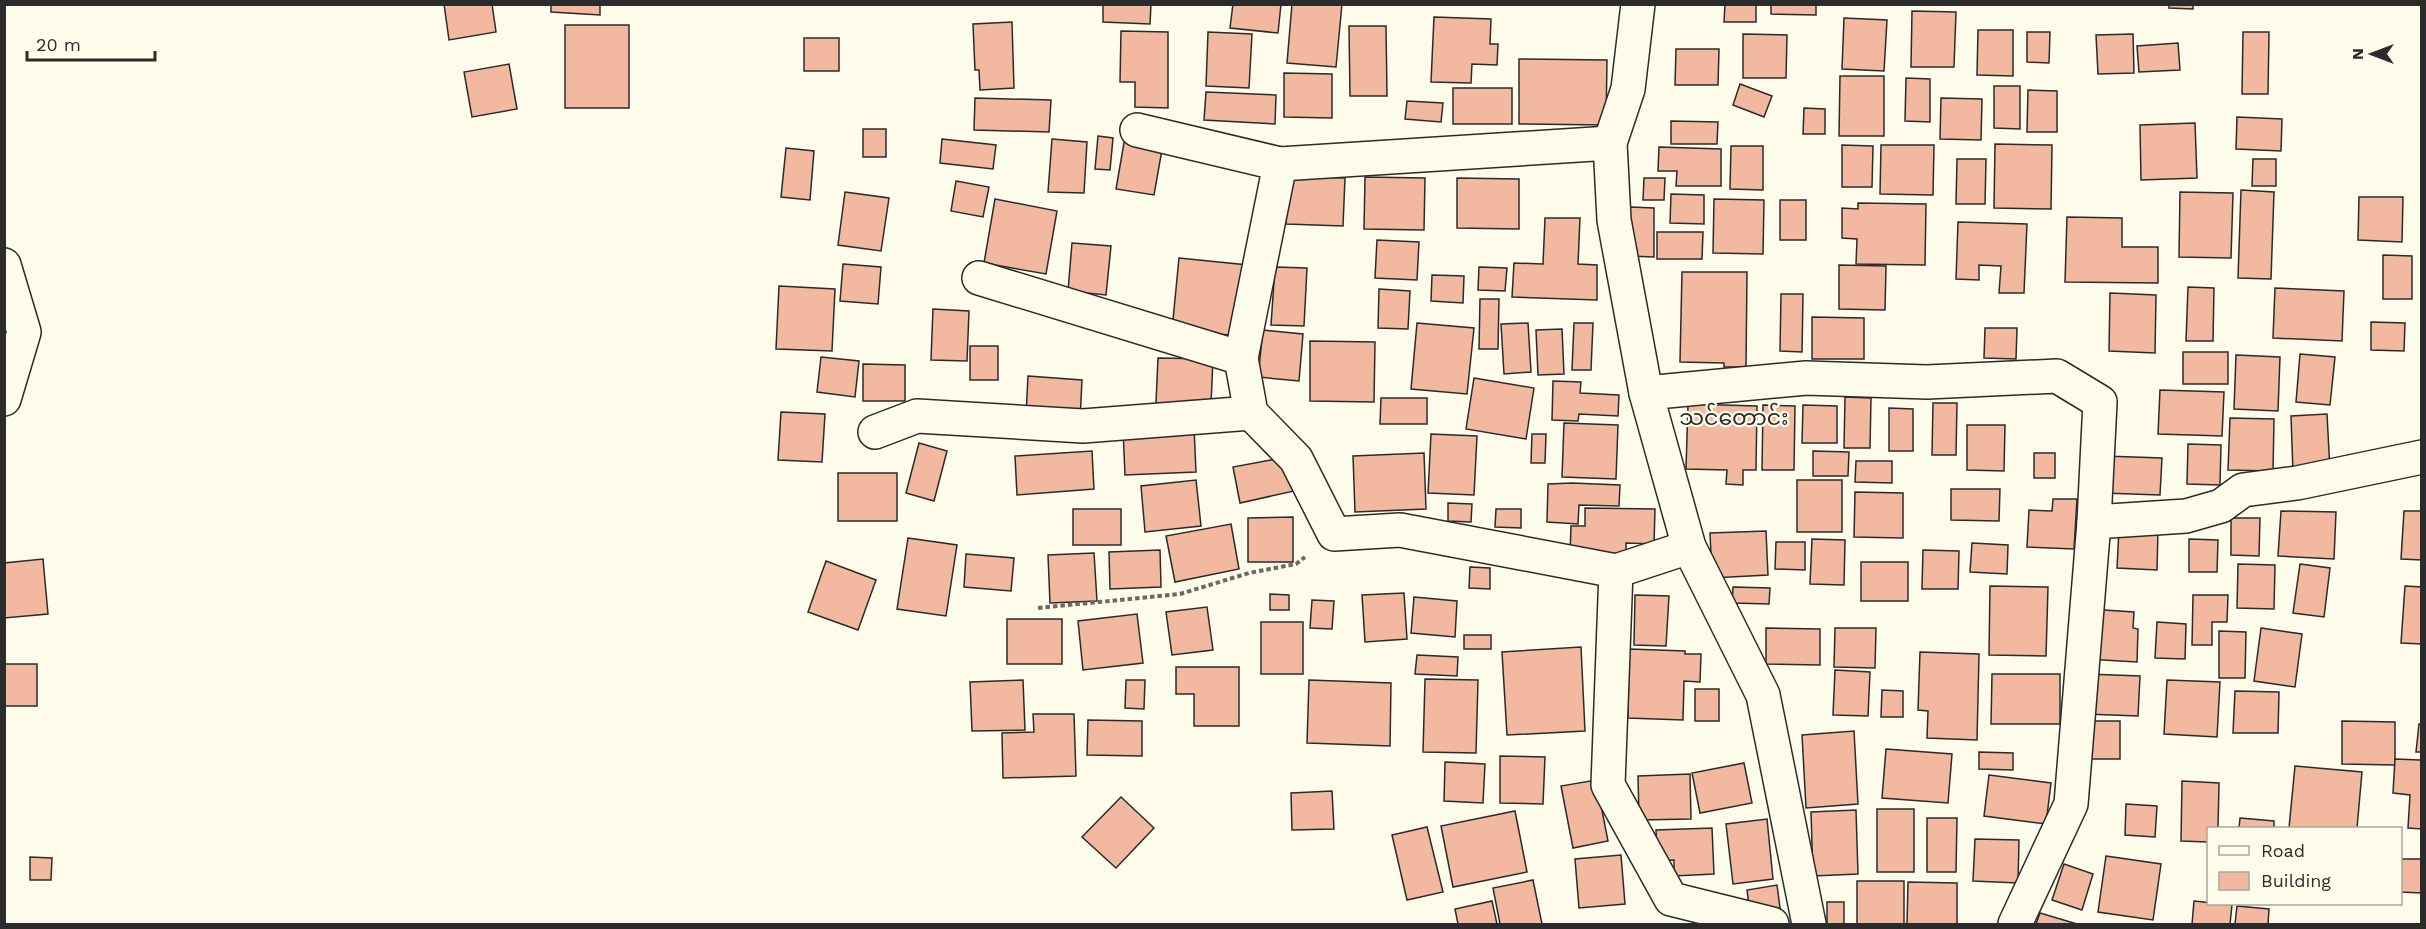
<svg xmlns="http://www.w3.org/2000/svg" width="2426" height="929" font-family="'Work Sans','Noto Sans Myanmar',sans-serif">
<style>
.building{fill:#f2b8a0;stroke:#2b2b2b;stroke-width:1.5}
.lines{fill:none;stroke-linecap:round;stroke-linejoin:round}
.minor-casing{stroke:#2b2b2b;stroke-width:36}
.path{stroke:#6a6964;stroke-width:4;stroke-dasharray:4.5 3;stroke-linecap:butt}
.minor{stroke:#fdfbea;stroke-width:33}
.labels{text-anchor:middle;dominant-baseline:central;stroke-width:4.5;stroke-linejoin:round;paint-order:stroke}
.quarter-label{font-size:22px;fill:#2b2b2b;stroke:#fdfbea}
</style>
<rect width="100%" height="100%" fill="#fdfbea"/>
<g class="building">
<polygon points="444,4 492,4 496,32 449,40"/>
<polygon points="551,4 600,4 600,15 551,12"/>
<polygon points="1103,4 1151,4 1150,24 1103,22"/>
<polygon points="1233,4 1281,4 1278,33 1230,28"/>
<polygon points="1292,4 1342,4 1336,67 1287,63"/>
<polygon points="1725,4 1756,4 1756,22 1724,22"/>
<polygon points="1771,4 1816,4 1816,15 1771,14"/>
<polygon points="2169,4 2193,4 2193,9 2169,8"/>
<polygon points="1912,11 1956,12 1954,67 1911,67"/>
<polygon points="1434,17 1491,19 1490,44 1498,44 1497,65 1472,64 1471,83 1431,82"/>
<polygon points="1844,18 1887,20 1884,71 1842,69"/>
<polygon points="1012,22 1014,88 980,90 979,70 975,70 973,24"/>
<rect x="565" y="25" width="64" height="83"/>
<polygon points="1349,26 1386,26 1387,96 1350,96"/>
<polygon points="1978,30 2013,30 2013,76 1977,75"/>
<polygon points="1121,31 1168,32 1168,108 1135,107 1135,82 1120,82"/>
<polygon points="1208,32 1252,34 1249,88 1206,86"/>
<polygon points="2027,32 2050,32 2049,63 2027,62"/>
<polygon points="2243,32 2269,32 2268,94 2242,94"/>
<polygon points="1743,34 1787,35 1786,78 1743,78"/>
<polygon points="2133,34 2134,73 2098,74 2096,35"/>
<rect x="804" y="38" width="35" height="33"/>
<polygon points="2178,43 2180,70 2139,72 2137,46"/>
<polygon points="1676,49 1719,49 1718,85 1675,85"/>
<polygon points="1519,59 1607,60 1606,125 1519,124"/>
<polygon points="509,64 517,109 472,117 464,72"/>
<polygon points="1284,73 1332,74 1332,118 1284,117"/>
<polygon points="1840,76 1884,76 1884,136 1839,136"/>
<polygon points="1906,78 1930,79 1930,122 1905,121"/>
<polygon points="1740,84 1772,96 1764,117 1733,105"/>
<polygon points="1994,86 2020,86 2020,129 1994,128"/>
<rect x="1453" y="88" width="59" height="36"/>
<polygon points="2028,90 2057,91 2057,132 2027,132"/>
<polygon points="1206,92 1276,95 1275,124 1204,120"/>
<polygon points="975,98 1051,100 1049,132 974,130"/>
<polygon points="1941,98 1982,99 1981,140 1940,139"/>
<polygon points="1407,101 1443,103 1441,122 1405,119"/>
<polygon points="1804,108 1825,109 1825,134 1803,134"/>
<polygon points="2237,117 2282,119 2281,151 2236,149"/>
<polygon points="1671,121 1718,122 1717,144 1671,144"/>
<polygon points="2195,123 2197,178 2141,180 2140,125"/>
<rect x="863" y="129" width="23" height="28"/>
<polygon points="1098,136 1113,138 1110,170 1095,169"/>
<polygon points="1125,137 1163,144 1154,195 1116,189"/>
<polygon points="942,139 996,145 993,169 940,163"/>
<polygon points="1052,139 1087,142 1084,193 1048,192"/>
<polygon points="1995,144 2052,145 2051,209 1994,208"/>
<polygon points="1842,145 1873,146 1872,187 1842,187"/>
<polygon points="1881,145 1934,145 1933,195 1880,194"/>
<polygon points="1731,146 1763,146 1763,190 1730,189"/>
<polygon points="1659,147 1721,149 1721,186 1676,186 1677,171 1658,171"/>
<polygon points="786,148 814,151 810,200 781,197"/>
<polygon points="1957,159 1986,159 1985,204 1956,204"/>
<polygon points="2253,159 2276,159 2276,186 2252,186"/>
<polygon points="1288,176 1345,178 1343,226 1286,224"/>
<polygon points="1365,177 1425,178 1424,230 1364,229"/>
<polygon points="1457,178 1519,179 1519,229 1457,228"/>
<polygon points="1644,178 1665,178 1664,200 1643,200"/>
<polygon points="956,181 989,187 983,217 951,211"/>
<polygon points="2241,190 2274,192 2271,279 2238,278"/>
<polygon points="845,192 889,198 881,251 838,245"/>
<polygon points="2180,192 2233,193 2231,258 2179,257"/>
<polygon points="1671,194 1704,195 1704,224 1670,223"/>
<polygon points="2359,197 2403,197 2402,242 2358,240"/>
<polygon points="995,199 1057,211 1046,274 984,263"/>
<polygon points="1714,199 1764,200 1763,254 1713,253"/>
<rect x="1780" y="200" width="26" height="40"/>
<polygon points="1858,203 1926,204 1925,265 1856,264 1857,239 1842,238 1842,208 1858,209"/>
<polygon points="1630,207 1654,208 1654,257 1629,256"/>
<polygon points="2067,217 2122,218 2122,247 2158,247 2158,283 2065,282"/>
<polygon points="1545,218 1580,218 1578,264 1597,265 1597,300 1512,297 1514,263 1543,264"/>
<polygon points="1958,222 2027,224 2024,293 1999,293 2001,266 1979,265 1979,280 1956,279"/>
<polygon points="1657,232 1703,232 1702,259 1657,259"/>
<polygon points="1377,240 1419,242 1417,280 1375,278"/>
<polygon points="1072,243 1111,246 1106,295 1068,291"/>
<polygon points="2383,255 2412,256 2412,299 2383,299"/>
<polygon points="1179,258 1248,265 1241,336 1172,330"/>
<polygon points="843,264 881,267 878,304 840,301"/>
<polygon points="1839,265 1886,266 1885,310 1839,309"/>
<polygon points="1275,267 1307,268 1304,326 1271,325"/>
<polygon points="1479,267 1507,268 1505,291 1478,290"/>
<polygon points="1682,272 1747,272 1746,367 1724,367 1724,363 1680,362"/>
<polygon points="1432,275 1464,276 1463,303 1431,301"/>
<polygon points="779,286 835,289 832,351 776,349"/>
<polygon points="2188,287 2214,288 2213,341 2186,341"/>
<polygon points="2275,288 2344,291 2342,341 2273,338"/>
<polygon points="1379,289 1410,291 1408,329 1378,328"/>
<polygon points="2110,293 2156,295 2155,353 2109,351"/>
<polygon points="1781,294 1803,294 1802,352 1780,351"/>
<polygon points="1480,299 1499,299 1498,349 1479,349"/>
<polygon points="933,309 969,311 967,361 931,360"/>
<polygon points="1812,317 1864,318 1864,359 1812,359"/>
<polygon points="2371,322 2405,323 2404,351 2371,350"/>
<polygon points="1417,323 1474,328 1467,394 1411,389"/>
<polygon points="1528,323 1531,372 1504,374 1501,324"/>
<polygon points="1574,323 1593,323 1591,370 1572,370"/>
<polygon points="1985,328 2017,328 2016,359 1984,358"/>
<polygon points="1562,329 1564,374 1538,375 1536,330"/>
<polygon points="1263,330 1303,334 1299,381 1258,377"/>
<polygon points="1310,341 1375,342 1374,402 1310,401"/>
<rect x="970" y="346" width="28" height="34"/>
<rect x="2183" y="352" width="45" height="32"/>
<polygon points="2300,354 2335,357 2330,405 2296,402"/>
<polygon points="2236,355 2280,357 2278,411 2234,409"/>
<polygon points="821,357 859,361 855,397 817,392"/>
<polygon points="1158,358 1213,359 1211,404 1156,403"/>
<polygon points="863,364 905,365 905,401 863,401"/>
<polygon points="1028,376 1082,380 1080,420 1026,416"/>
<polygon points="1474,378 1534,388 1526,439 1466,429"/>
<polygon points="1553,381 1581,382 1580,393 1619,395 1618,416 1579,414 1578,421 1552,420"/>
<polygon points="2160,390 2224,392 2222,436 2158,434"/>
<polygon points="1845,397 1871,398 1870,448 1844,448"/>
<polygon points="1381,398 1427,398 1427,424 1380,424"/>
<polygon points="1933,403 1957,403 1956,455 1932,455"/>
<polygon points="1688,404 1757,406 1756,470 1743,470 1743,485 1726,484 1727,470 1686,469"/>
<polygon points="1763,405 1795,406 1794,470 1762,470"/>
<polygon points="1803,405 1837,406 1837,443 1802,443"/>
<polygon points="1889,408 1913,409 1913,451 1889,451"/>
<polygon points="781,412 825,414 822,462 778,460"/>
<polygon points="2327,414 2330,471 2293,473 2291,416"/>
<polygon points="2230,418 2274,419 2273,471 2228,470"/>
<polygon points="1564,423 1618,425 1616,479 1562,477"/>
<polygon points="1967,425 2005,425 2004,471 1967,470"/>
<polygon points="1194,427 1196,472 1125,475 1123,430"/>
<polygon points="1431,434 1477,436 1474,495 1428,493"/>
<polygon points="1532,434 1546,434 1545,463 1531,463"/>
<polygon points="919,443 947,451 934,501 906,493"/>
<polygon points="2188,444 2221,445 2220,485 2187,484"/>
<polygon points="1092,451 1094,489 1017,495 1015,456"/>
<polygon points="1813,451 1849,452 1848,476 1813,476"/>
<polygon points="1424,453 1426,509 1355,512 1353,456"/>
<rect x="2034" y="453" width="21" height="25"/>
<polygon points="2104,456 2162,458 2160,495 2103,493"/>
<polygon points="1287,457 1294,491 1240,503 1233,467"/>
<polygon points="1856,461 1892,461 1892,483 1855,482"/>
<rect x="838" y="473" width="59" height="48"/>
<polygon points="1196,480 1201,526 1145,532 1141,486"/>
<rect x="1797" y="480" width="45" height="52"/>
<polygon points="1572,483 1620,485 1619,506 1579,505 1578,524 1547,522 1548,484"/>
<polygon points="1951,489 2000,489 1999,521 1951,520"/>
<polygon points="1855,492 1903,493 1903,538 1854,537"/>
<polygon points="2053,499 2077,499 2074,549 2027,547 2029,510 2052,511"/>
<polygon points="1448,503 1472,504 1471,522 1448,521"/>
<polygon points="1585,508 1655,509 1654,544 1626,543 1626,557 1570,555 1571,526 1585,526"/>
<rect x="1073" y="509" width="48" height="36"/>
<polygon points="1496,509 1521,509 1521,528 1495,527"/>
<polygon points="2281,511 2336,512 2334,559 2278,556"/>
<polygon points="2404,511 2422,511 2422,560 2401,559"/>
<polygon points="1293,517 1293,562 1248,562 1248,518"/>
<polygon points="2231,518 2260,518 2259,556 2231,555"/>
<polygon points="1231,524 1239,569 1175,582 1166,536"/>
<polygon points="2119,530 2158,530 2157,570 2117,568"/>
<polygon points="1766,531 1768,575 1712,578 1710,533"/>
<polygon points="908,538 957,545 946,616 897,609"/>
<polygon points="1812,539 1845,540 1844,585 1810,584"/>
<polygon points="2189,539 2218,540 2217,572 2189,572"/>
<polygon points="1776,542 1805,542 1805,570 1775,569"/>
<polygon points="1972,543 2008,545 2007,574 1970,572"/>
<polygon points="1160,550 1161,587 1110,589 1109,552"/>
<polygon points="1923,550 1959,551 1958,589 1922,589"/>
<polygon points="1094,553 1097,601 1050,603 1048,555"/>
<polygon points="966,554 1014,558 1011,591 964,587"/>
<polygon points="43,559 48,614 4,618 4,563"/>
<polygon points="826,561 876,580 858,630 808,612"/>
<rect x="1861" y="562" width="47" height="39"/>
<polygon points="2238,564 2275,565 2274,609 2237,608"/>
<polygon points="2300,564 2330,568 2324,617 2293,613"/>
<polygon points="1470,567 1490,568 1490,589 1469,588"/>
<polygon points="1990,586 2048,587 2046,656 1989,655"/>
<polygon points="2405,586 2422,587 2422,644 2401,643"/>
<polygon points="1733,587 1770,588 1769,604 1732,603"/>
<polygon points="1404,593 1407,639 1365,642 1362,595"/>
<polygon points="1270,594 1289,595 1289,610 1270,610"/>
<polygon points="1635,595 1669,596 1666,646 1634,645"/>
<polygon points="2193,595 2228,595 2227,622 2212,622 2212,645 2192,645"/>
<polygon points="1414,597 1457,601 1455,637 1411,633"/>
<polygon points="1312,600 1334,601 1332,629 1310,628"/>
<polygon points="1207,607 1213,650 1172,655 1166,612"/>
<polygon points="2089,609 2134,612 2133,628 2138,629 2137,662 2086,659"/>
<polygon points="1137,614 1143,663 1083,670 1078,621"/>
<rect x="1007" y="619" width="55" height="45"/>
<rect x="1261" y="622" width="42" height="52"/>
<polygon points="2157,622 2186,624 2185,659 2155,658"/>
<polygon points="1766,628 1820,629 1820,665 1766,664"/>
<polygon points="1835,628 1876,628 1875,668 1834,667"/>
<polygon points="2261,628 2302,634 2295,687 2254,681"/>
<polygon points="2219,631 2246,632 2245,678 2219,678"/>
<rect x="1464" y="635" width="27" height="14"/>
<polygon points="1581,647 1585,731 1507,735 1502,652"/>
<polygon points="1629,649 1685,651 1685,654 1701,654 1700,682 1684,681 1683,720 1628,718"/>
<polygon points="1920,652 1979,654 1977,740 1927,738 1928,711 1918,710"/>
<polygon points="1417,655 1458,657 1457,676 1415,674"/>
<rect x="4" y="664" width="33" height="42"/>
<polygon points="1176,667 1239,667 1239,726 1194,726 1194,694 1176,694"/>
<polygon points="1835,670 1870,672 1868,716 1833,715"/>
<polygon points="1992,674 2060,674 2060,724 1991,724"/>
<polygon points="2087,674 2140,676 2138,716 2085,714"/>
<polygon points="1425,679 1478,680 1476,753 1423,752"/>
<polygon points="1023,680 1025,730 972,731 970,682"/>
<polygon points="1126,680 1145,680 1144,709 1125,708"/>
<polygon points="1309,680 1391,683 1390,746 1307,743"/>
<polygon points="2167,680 2220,682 2217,737 2164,734"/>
<rect x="1695" y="689" width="24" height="32"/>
<polygon points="1882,690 1903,691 1903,717 1881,717"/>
<polygon points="2235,691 2279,692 2278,733 2233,733"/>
<polygon points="1033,714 1074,714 1076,776 1003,778 1002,733 1034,732"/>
<polygon points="1088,720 1142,721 1142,756 1087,755"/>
<rect x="2089" y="721" width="31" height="38"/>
<polygon points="2342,721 2395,722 2395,765 2342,764"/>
<polygon points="2419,724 2422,724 2422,752 2416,752"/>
<polygon points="1854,731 1858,804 1806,808 1802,735"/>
<polygon points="1886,749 1952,754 1948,803 1882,798"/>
<polygon points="1979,752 2013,753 2013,770 1979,769"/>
<polygon points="1500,756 1545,757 1543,804 1500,803"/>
<polygon points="2395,759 2420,760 2422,763 2422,829 2408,828 2410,795 2393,793"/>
<polygon points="1445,762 1485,764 1483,803 1444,801"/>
<polygon points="1744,763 1752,803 1700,813 1692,773"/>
<polygon points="2295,766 2362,772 2357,828 2289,828"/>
<polygon points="1690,774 1691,819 1639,820 1638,776"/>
<polygon points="1989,775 2051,783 2046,824 1984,816"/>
<polygon points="1596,780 1608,841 1573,848 1561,786"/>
<polygon points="2182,781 2219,783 2218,828 2208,828 2208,842 2181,841"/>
<polygon points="1332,791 1334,829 1292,830 1291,793"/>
<polygon points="1121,797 1154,828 1116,868 1082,837"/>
<polygon points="2126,804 2157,806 2155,837 2125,835"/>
<rect x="1877" y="809" width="37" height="63"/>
<polygon points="1856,810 1858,874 1813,876 1811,812"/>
<polygon points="1515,811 1527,872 1453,887 1441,826"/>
<polygon points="1927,818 1957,818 1956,872 1927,872"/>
<polygon points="2240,818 2274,821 2274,828 2239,828"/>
<polygon points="1767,819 1773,879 1733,884 1726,824"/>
<polygon points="1427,827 1443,892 1407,900 1392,835"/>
<polygon points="1712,828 1714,874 1674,876 1674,860 1657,861 1656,830"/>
<polygon points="1975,839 2019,840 2018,883 1973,881"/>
<polygon points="1621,855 1625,904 1579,908 1575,859"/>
<polygon points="2106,856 2161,864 2153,920 2098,912"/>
<polygon points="30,857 52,858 51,880 30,880"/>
<polygon points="2400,859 2422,859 2422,893 2400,892"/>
<polygon points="2064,864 2093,874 2082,910 2052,900"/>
<polygon points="1533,880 1542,924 1500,924 1493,888"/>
<rect x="1857" y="881" width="47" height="43"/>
<polygon points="1908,882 1957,883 1957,924 1907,924"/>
<polygon points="1777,885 1780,908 1750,913 1747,890"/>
<polygon points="1492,901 1497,924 1458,924 1455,909"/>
<polygon points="2194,901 2232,905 2230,924 2192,924"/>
<rect x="1827" y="902" width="17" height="22"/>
<polygon points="2237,906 2269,909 2268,924 2235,924"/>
<polygon points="2040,913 2077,924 2036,924"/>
</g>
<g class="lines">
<g class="minor-casing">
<g id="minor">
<polyline points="1638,4 1628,89 1610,143 1614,220 1646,393 1689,547 1763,695 1809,924"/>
<polyline points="1137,130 1280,164 1610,143"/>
<polyline points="1280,164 1241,358 1251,413 1296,459 1334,534 1400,530 1616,571"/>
<polyline points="4,265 24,332 4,399"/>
<polyline points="979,278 1241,358"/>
<polyline points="1646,393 1806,378 1927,382 2057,376 2100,402 2094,522 2071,804 2015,924"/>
<polyline points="875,432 917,416 1083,426 1251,413"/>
<polyline points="2094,522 2186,516 2221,506 2243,490 2297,483 2422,457"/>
<polyline points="1689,547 1616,571 1608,785 1671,899 1772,924"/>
</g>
</g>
<polyline class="path" points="1038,608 1180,594 1249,573 1296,564 1305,557"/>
<use href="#minor" class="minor"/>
</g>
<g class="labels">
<g class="quarter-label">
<text x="1734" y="417">သင်တောင်း</text>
</g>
</g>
<rect width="2426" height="929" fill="none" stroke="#2b2b2b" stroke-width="12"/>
<rect x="2207" y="827" width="195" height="78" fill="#fdfbea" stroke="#a9a89e" stroke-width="1.5"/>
<rect x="2219" y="846" width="30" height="9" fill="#fdfbea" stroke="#a9a89e" stroke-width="1.5"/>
<text x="2261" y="857" font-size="18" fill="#2b2b2b">Road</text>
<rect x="2219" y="872" width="30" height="18" fill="#f2b8a0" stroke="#a9a89e" stroke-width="1.5"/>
<text x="2261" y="887" font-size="18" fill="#2b2b2b">Building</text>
<g transform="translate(2372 54) rotate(270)" stroke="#fdfbea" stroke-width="4.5" paint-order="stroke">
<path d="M0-4.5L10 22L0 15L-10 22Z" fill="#2b2b2b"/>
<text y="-9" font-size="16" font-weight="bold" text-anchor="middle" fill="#2b2b2b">N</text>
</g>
<path d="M27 51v9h128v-9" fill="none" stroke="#2b2b2b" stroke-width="3"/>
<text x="36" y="51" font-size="18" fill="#2b2b2b" stroke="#fdfbea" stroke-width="4.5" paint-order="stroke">20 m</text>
</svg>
